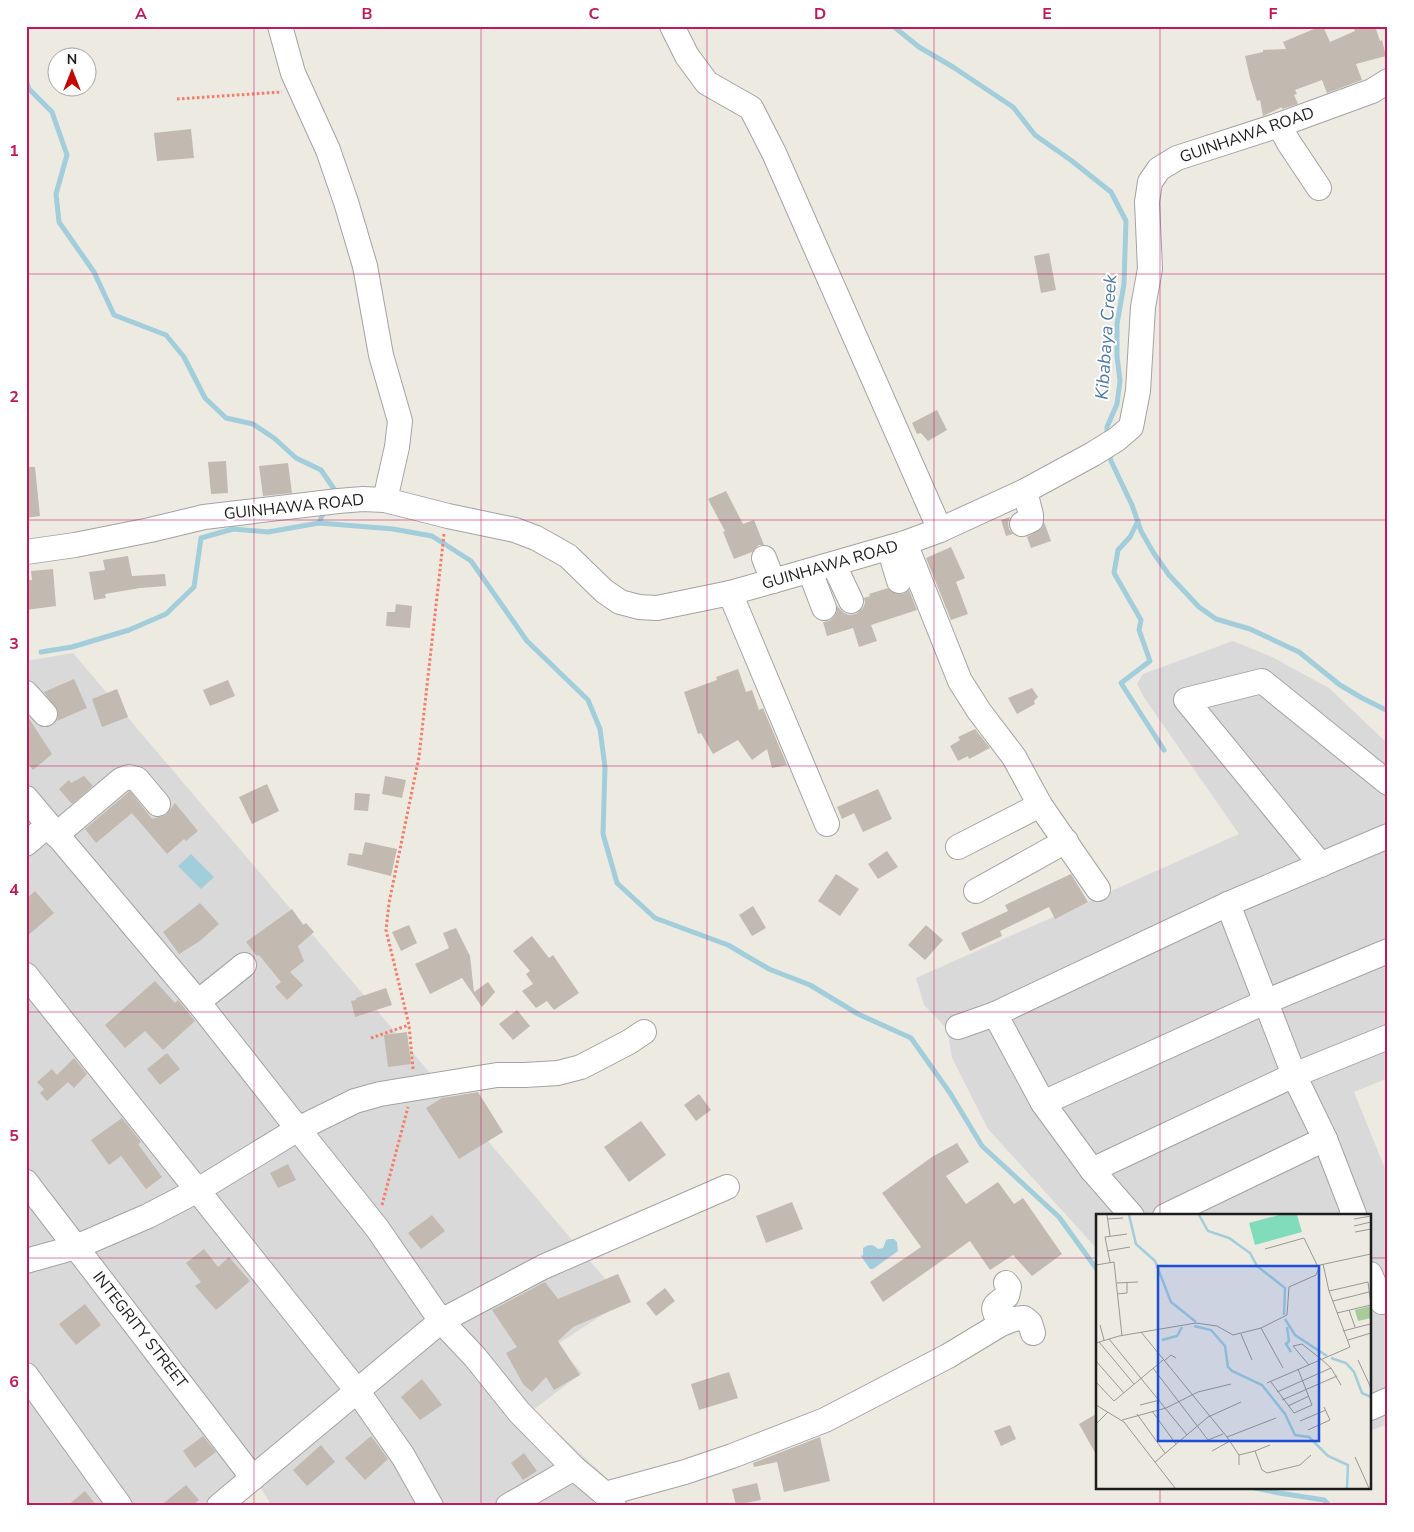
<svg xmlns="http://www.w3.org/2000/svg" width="1414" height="1532" font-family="'Nunito Sans',sans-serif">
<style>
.residential{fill:#dad9d9}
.water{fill:#a2cddb}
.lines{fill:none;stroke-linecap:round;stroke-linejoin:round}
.stream{stroke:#a2cddb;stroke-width:5}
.building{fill:#c2b9b1}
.minor-casing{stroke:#a3a3a3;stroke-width:26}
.path{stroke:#f77b69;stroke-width:3;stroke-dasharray:2.5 2.5;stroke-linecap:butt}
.minor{stroke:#fff;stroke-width:24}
.grid{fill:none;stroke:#c2185b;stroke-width:1;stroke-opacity:0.55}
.labels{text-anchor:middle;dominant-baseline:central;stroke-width:4;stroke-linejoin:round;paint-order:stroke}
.street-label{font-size:16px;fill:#1c1c1c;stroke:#fff}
.water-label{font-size:18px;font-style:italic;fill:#4b78aa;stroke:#fff}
.inset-river{fill:none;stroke:#a2cddb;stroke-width:2.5}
.inset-road{fill:none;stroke:#999893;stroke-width:1}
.view{fill:#1d4ed8;fill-opacity:0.15;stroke:#1d4ed8;stroke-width:2.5}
.inset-edge{fill:none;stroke:#1c1c1c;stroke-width:2.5}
.neatline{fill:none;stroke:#c2185b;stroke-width:2}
.grid-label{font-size:16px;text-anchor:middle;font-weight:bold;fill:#c2185b}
</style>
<rect width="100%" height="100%" fill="#edeae2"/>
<g class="residential">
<polygon points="1233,641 1272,657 1329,688 1388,744 1388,1078 1354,1092 1388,1176 1388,1424 1370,1431 1370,1216 1098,1216 1098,1250 988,1129 952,1058 947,1029 924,1005 916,978 1239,834 1145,699 1137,684 1143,674"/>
<polygon points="73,653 624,1301 556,1345 582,1373 533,1410 607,1478 629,1506 272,1506 258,1484 233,1506 26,1506 26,661"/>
</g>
<g class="water">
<polygon points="191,854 214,877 201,889 178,866"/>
<path d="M889,1239H894L897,1242L898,1251L873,1269H870L861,1256L863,1255V1248C869,1244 873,1244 878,1249L883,1248L886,1240Z"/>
</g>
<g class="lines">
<g class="stream">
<polyline points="893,26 919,47 953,67 1013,107 1035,135 1072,161 1111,192 1126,221 1124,284 1117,324 1117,356 1120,381 1117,404 1107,427 1107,436"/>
<polyline points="26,81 29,89 52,112 67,155 56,194 59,222 94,272 114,315 166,335 184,357 205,398 226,418 253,424 274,438 296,458 321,470 334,489 332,495"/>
<polyline points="1109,452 1111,461 1132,505 1141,531 1153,552 1169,575 1199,607 1216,619 1250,629 1299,652 1340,685 1362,698 1388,711"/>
<polyline points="1138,521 1130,537 1118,550 1114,573 1141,620 1139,630 1150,661 1121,683 1164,750"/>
<polyline points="319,523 393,529 432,536 471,561 527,641 588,700 600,729 605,767 603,834 617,883 655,918 728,945 769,969 810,985 858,1014 911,1038 950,1093 982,1146 1059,1217 1098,1271"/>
<polyline points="41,652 72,647 129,630 166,614 194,587 201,538 233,529 268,532 319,523 325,509"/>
<polyline points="1255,1488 1279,1493 1324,1500 1330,1506"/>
</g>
</g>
<g class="building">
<polygon points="1321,26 1323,26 1330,42 1355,31 1353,26 1375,26 1380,41 1382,40 1386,56 1356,64 1362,80 1327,93 1322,80 1295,90 1297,94 1294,95 1298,104 1282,109 1282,107 1263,116 1260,100 1257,101 1250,78 1245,56 1263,52 1263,50 1286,49 1283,42"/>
<polygon points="191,129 194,158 157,161 154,133"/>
<polygon points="1049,253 1056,290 1041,293 1034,256"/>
<polygon points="937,410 947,430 928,441 921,433 917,434 912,423"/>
<polygon points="226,461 228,493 211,494 208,462"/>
<polygon points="288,463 292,493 263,496 259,466"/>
<polygon points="26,467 35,467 40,516 26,518"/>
<polygon points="726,491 743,524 754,520 764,545 759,545 752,552 734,559 723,532 725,531 708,499"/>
<polygon points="1010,517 1008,523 1009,529 1013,534 1006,536 1001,520"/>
<polygon points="1044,522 1051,541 1031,548 1027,537 1042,528"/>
<polygon points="951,547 965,578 956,582 968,614 951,620 926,558"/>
<polygon points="128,556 132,576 165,574 166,586 140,588 105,594 106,598 94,600 89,572 105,570 103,560"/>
<polygon points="53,569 56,606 26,610 26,580 32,580 31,571"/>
<polygon points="888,588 896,594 903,594 909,590 917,610 871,625 877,641 859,647 853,628 827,636 823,622 829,621 834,617 837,611 837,606 844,613 849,615 856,614 863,608 865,603 864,598 870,596 869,594"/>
<polygon points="396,604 412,606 410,628 386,626 387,612 395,612"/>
<polygon points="738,669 746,692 752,690 759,710 763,708 787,765 772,768 767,749 752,760 738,740 713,754 701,733 698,734 684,692 717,680 716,677"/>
<polygon points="74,679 87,708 57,721 58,711 44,692"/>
<polygon points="228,680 235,696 210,706 203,690"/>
<polygon points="1032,688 1038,697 1034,701 1035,704 1017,714 1008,698"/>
<polygon points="117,689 128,717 102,727 92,699"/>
<polygon points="26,714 52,754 33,770 26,761"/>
<polygon points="975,729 990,748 969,759 968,756 958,761 950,746 960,740 958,737"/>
<polygon points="84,776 93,786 72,804 59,789 69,780 71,783"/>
<polygon points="385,776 406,780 402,798 382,794"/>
<polygon points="267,784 279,811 252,824 239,797"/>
<polygon points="878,789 892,819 863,832 854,813 842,819 837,807"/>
<polygon points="130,791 152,819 166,815 175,803 198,831 186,841 184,839 167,854 132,813 96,843 85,829"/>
<polygon points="355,793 370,794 368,811 354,810"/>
<polygon points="365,842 397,849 391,876 347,865 349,853 362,855"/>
<polygon points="887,851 898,867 878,879 868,864"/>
<polygon points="836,874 859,889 840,916 818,901"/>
<polygon points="1071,874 1088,902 1055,919 1049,907 1000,931 1002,936 970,951 961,933 1008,911 1005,905"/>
<polygon points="35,891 54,913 26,937 26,899"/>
<polygon points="200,903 219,924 200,941 179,954 163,932"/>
<polygon points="753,906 766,928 752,936 739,915"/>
<polygon points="292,909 303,925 306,923 314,932 298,946 304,961 290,972 303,985 287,1000 275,987 281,982 259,955 257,956 246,942"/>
<polygon points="409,925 417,943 401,951 392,932"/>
<polygon points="926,925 943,940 925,960 908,945"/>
<polygon points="456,928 470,956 474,992 488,982 495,992 482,1007 462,978 430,994 415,964 449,948 443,933"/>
<polygon points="532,936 549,958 553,955 579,993 554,1010 547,1001 536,1008 522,991 533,984 526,974 530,971 513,951"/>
<polygon points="155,981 175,1003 178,1000 195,1021 163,1050 145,1031 125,1048 105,1025"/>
<polygon points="386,988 392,1005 355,1017 351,1001 356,1000 356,998"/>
<polygon points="517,1010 530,1026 513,1040 499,1024"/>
<polygon points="407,1032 411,1064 388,1067 384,1035"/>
<polygon points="167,1053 180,1069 160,1085 147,1069"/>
<polygon points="74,1058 87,1074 74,1088 68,1082 47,1101 40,1093 44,1089 37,1082 52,1069 57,1075"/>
<polygon points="478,1092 503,1132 459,1159 426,1108 442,1098"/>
<polygon points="699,1094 711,1110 696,1121 684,1105"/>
<polygon points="122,1118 141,1142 138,1144 162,1177 146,1189 121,1156 109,1165 91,1140"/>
<polygon points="641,1121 666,1155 629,1182 604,1147"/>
<polygon points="957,1143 969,1162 946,1176 966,1204 998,1182 1014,1204 1023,1198 1062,1254 1032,1276 1013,1255 990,1270 970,1241 883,1302 870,1282 921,1247 882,1193 932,1157"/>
<polygon points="288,1164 296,1180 278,1188 270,1173"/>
<polygon points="792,1202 803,1229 766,1243 756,1216"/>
<polygon points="432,1215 445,1231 421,1249 408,1233"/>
<polygon points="204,1249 218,1267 229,1257 250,1281 216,1310 195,1286 201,1282 186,1263"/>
<polygon points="618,1274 631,1302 573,1327 558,1341 580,1375 554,1390 546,1377 532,1392 523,1384 506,1353 517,1347 492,1310 545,1282 558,1299"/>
<polygon points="665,1288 675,1301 656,1316 646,1303"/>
<polygon points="85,1304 101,1325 76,1345 59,1324"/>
<polygon points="729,1372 738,1398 699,1410 691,1384"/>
<polygon points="422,1379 442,1405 420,1420 401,1397"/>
<polygon points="1098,1413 1098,1458 1079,1424"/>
<polygon points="1010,1425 1016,1439 1001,1446 994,1431"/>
<polygon points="203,1436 216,1452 195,1468 183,1451"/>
<polygon points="371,1436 388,1459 365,1480 345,1458"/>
<polygon points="820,1437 830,1481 784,1492 777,1462 754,1467 753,1463"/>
<polygon points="321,1445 335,1462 307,1486 293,1470"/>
<polygon points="524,1453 537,1471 523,1480 511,1463"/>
<polygon points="757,1483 761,1500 736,1505 732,1489"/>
<polygon points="186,1485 199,1500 192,1506 160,1506"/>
<polygon points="85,1491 97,1506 67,1506"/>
</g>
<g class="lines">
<g class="minor-casing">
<g id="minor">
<polyline points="280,26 293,73 328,150 346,202 365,266 381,355 400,421 397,447 385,500"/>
<polyline points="672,26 687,56 707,83 751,108 774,153 940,530"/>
<polyline points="1279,125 1289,143 1319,188"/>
<polyline points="1022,524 1031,520 1031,515 1025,491"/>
<polyline points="905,543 960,681 979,711 1014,757 1040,805 1098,889"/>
<polyline points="889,548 899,581"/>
<polyline points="26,552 75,545 150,530 204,517 338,501 363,499 385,500 448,516 515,530 536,538 568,556 604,591 620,602 639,607 657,608 730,593 773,581 905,543 940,530 1025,491 1093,454 1117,439 1131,427 1138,391 1143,307 1150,269 1147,202 1150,182 1159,169 1177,158 1279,125 1372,91 1388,81"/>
<polyline points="764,558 773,581"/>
<polyline points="834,565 851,601"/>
<polyline points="810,571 824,608"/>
<polyline points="730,593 827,824"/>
<polyline points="26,693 45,714"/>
<polyline points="26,798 198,1002 298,1129 377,1228 441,1321 475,1357 519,1412 574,1468 605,1494 614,1506"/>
<polyline points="56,835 121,780 129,777 137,779 158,804"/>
<polyline points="26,844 48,825"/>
<polyline points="958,847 1040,805"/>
<polyline points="1321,865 1186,700 1262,681 1388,783"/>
<polyline points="976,891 1066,841"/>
<polyline points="1228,904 1294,1075 1325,1139 1354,1214 1351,1216"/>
<polyline points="26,975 358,1392 403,1456 431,1506"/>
<polyline points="198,1002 244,965"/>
<polyline points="995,1014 1043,1103 1092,1170 1132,1216"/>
<polyline points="958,1027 995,1014 1228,904 1388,836"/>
<polyline points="1043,1103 1265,1002 1388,951"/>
<polyline points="1092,1170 1294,1075 1388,1037"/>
<polyline points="26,1182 253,1478"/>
<polyline points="1165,1216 1325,1139"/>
<polyline points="26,1261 76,1247 148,1216 198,1190 298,1129 355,1101 380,1094 497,1075 525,1075 558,1073 581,1067 629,1042 644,1032"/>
<polyline points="1370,1274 1382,1302"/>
<path d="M1001,1324C991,1306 991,1308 1007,1296L1009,1287L1006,1283"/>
<polyline points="26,1375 120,1506"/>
<polyline points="1370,1408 1388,1400"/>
<polyline points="605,1494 685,1472 732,1456 825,1420 948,1356 1001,1324 1014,1319 1024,1318 1030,1323 1033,1333"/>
<polyline points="219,1506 441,1321 543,1267 727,1187"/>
<polyline points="508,1506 574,1468"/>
</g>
</g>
<g class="path">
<polyline points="177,99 282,92"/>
<polyline points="371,1038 409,1025"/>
<polyline points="413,1069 409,1025 386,930 389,903 419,757 444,534"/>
<polyline points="382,1205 408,1107"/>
</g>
<use href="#minor" class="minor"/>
</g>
<path class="grid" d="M254,26V1506M481,26V1506M707,26V1506M934,26V1506M1160,26V1216M26,274H1388M26,520H1388M26,766H1388M26,1012H1388M26,1258H1098M1370,1258H1388M1160,1488V1506"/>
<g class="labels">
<g class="street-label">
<text transform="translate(1247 135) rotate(-19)">GUINHAWA ROAD</text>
<text transform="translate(294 507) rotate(-6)">GUINHAWA ROAD</text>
<text transform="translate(830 565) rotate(-16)">GUINHAWA ROAD</text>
<text transform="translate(140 1330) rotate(52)">INTEGRITY STREET</text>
</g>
<g class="water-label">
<text transform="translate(1106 337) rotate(-86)">Kibabaya Creek</text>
</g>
</g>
<g transform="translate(1096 1214)">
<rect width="275" height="275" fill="#edeae2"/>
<path d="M275,92V104L262,107L259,96Z" fill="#a6cc97"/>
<path d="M183,1H201L206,18L159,31L153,9Z" fill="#80dcbb"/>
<path class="inset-river" d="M33,1L40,30L59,47L75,88L100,108M103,1L112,17L133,24L154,39L161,52L189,74L188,101M189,105L199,121L231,142M98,112L115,116L129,132L132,153L136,157L166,171L189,200L199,221L213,223L232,242L252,251L251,274M191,113L193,127L190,130L195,138M66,126L81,122L86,113M235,144L250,149L258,158L266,179L275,183"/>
<path class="inset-road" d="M11,1L14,22M12,5L27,4M258,5L275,2M258,12L275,8M259,18L275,15M169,35L208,24L222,53M11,37L34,33M14,48L9,23L31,20M0,51L18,48L26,122M21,69L42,68M233,77L272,68L275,91L241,99M21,80L31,79V68M237,87L273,78M253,96L259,113M4,111L8,126M165,114L187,154M247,117L274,110M45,118L131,223L143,241V251M145,120L156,146M13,125L91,221M252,126L275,119M3,128L38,170M0,129L23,122L100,109L121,112L137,121L165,114L191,101L193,73L220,61L224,51L275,40M262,146L275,174M0,147L28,179M68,147L75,141L80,144M213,151L197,132L206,130L225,145L235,154L245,171M57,154L112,226L127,220M0,168L18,187L67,146M175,168L198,199L216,191L202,155M171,169L254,133L233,77L227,50M181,178L235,154M186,186L241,162M0,191L28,208L79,274M44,191L64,186M192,192L213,182M56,197L80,230M41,200L69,239M26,206L70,194L102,178L135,170M204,207L230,196M0,210L12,198M212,216L234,206L228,193M131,223L180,204M116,237L134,227M159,237L174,231M143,241L159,237L166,256L171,259L204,251L215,241M259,243L273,274M59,248L112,203L145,188"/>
<path class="view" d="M62,52H223V227H62Z"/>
<rect width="275" height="275" class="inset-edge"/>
</g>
<rect width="1414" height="1532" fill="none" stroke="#ffffff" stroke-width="55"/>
<g transform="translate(72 72)"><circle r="24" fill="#ffffff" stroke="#a4a4a4"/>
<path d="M0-4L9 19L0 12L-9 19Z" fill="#c50703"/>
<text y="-8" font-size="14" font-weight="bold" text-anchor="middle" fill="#1c1c1c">N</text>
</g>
<rect x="28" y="28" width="1358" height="1476" class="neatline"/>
<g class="grid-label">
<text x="141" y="19">A</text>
<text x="367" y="19">B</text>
<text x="594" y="19">C</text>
<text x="820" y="19">D</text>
<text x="1047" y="19">E</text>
<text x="1273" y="19">F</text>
<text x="14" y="156">1</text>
<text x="14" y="402">2</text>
<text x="14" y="649">3</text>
<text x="14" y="895">4</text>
<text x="14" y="1141">5</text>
<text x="14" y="1387">6</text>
</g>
</svg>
